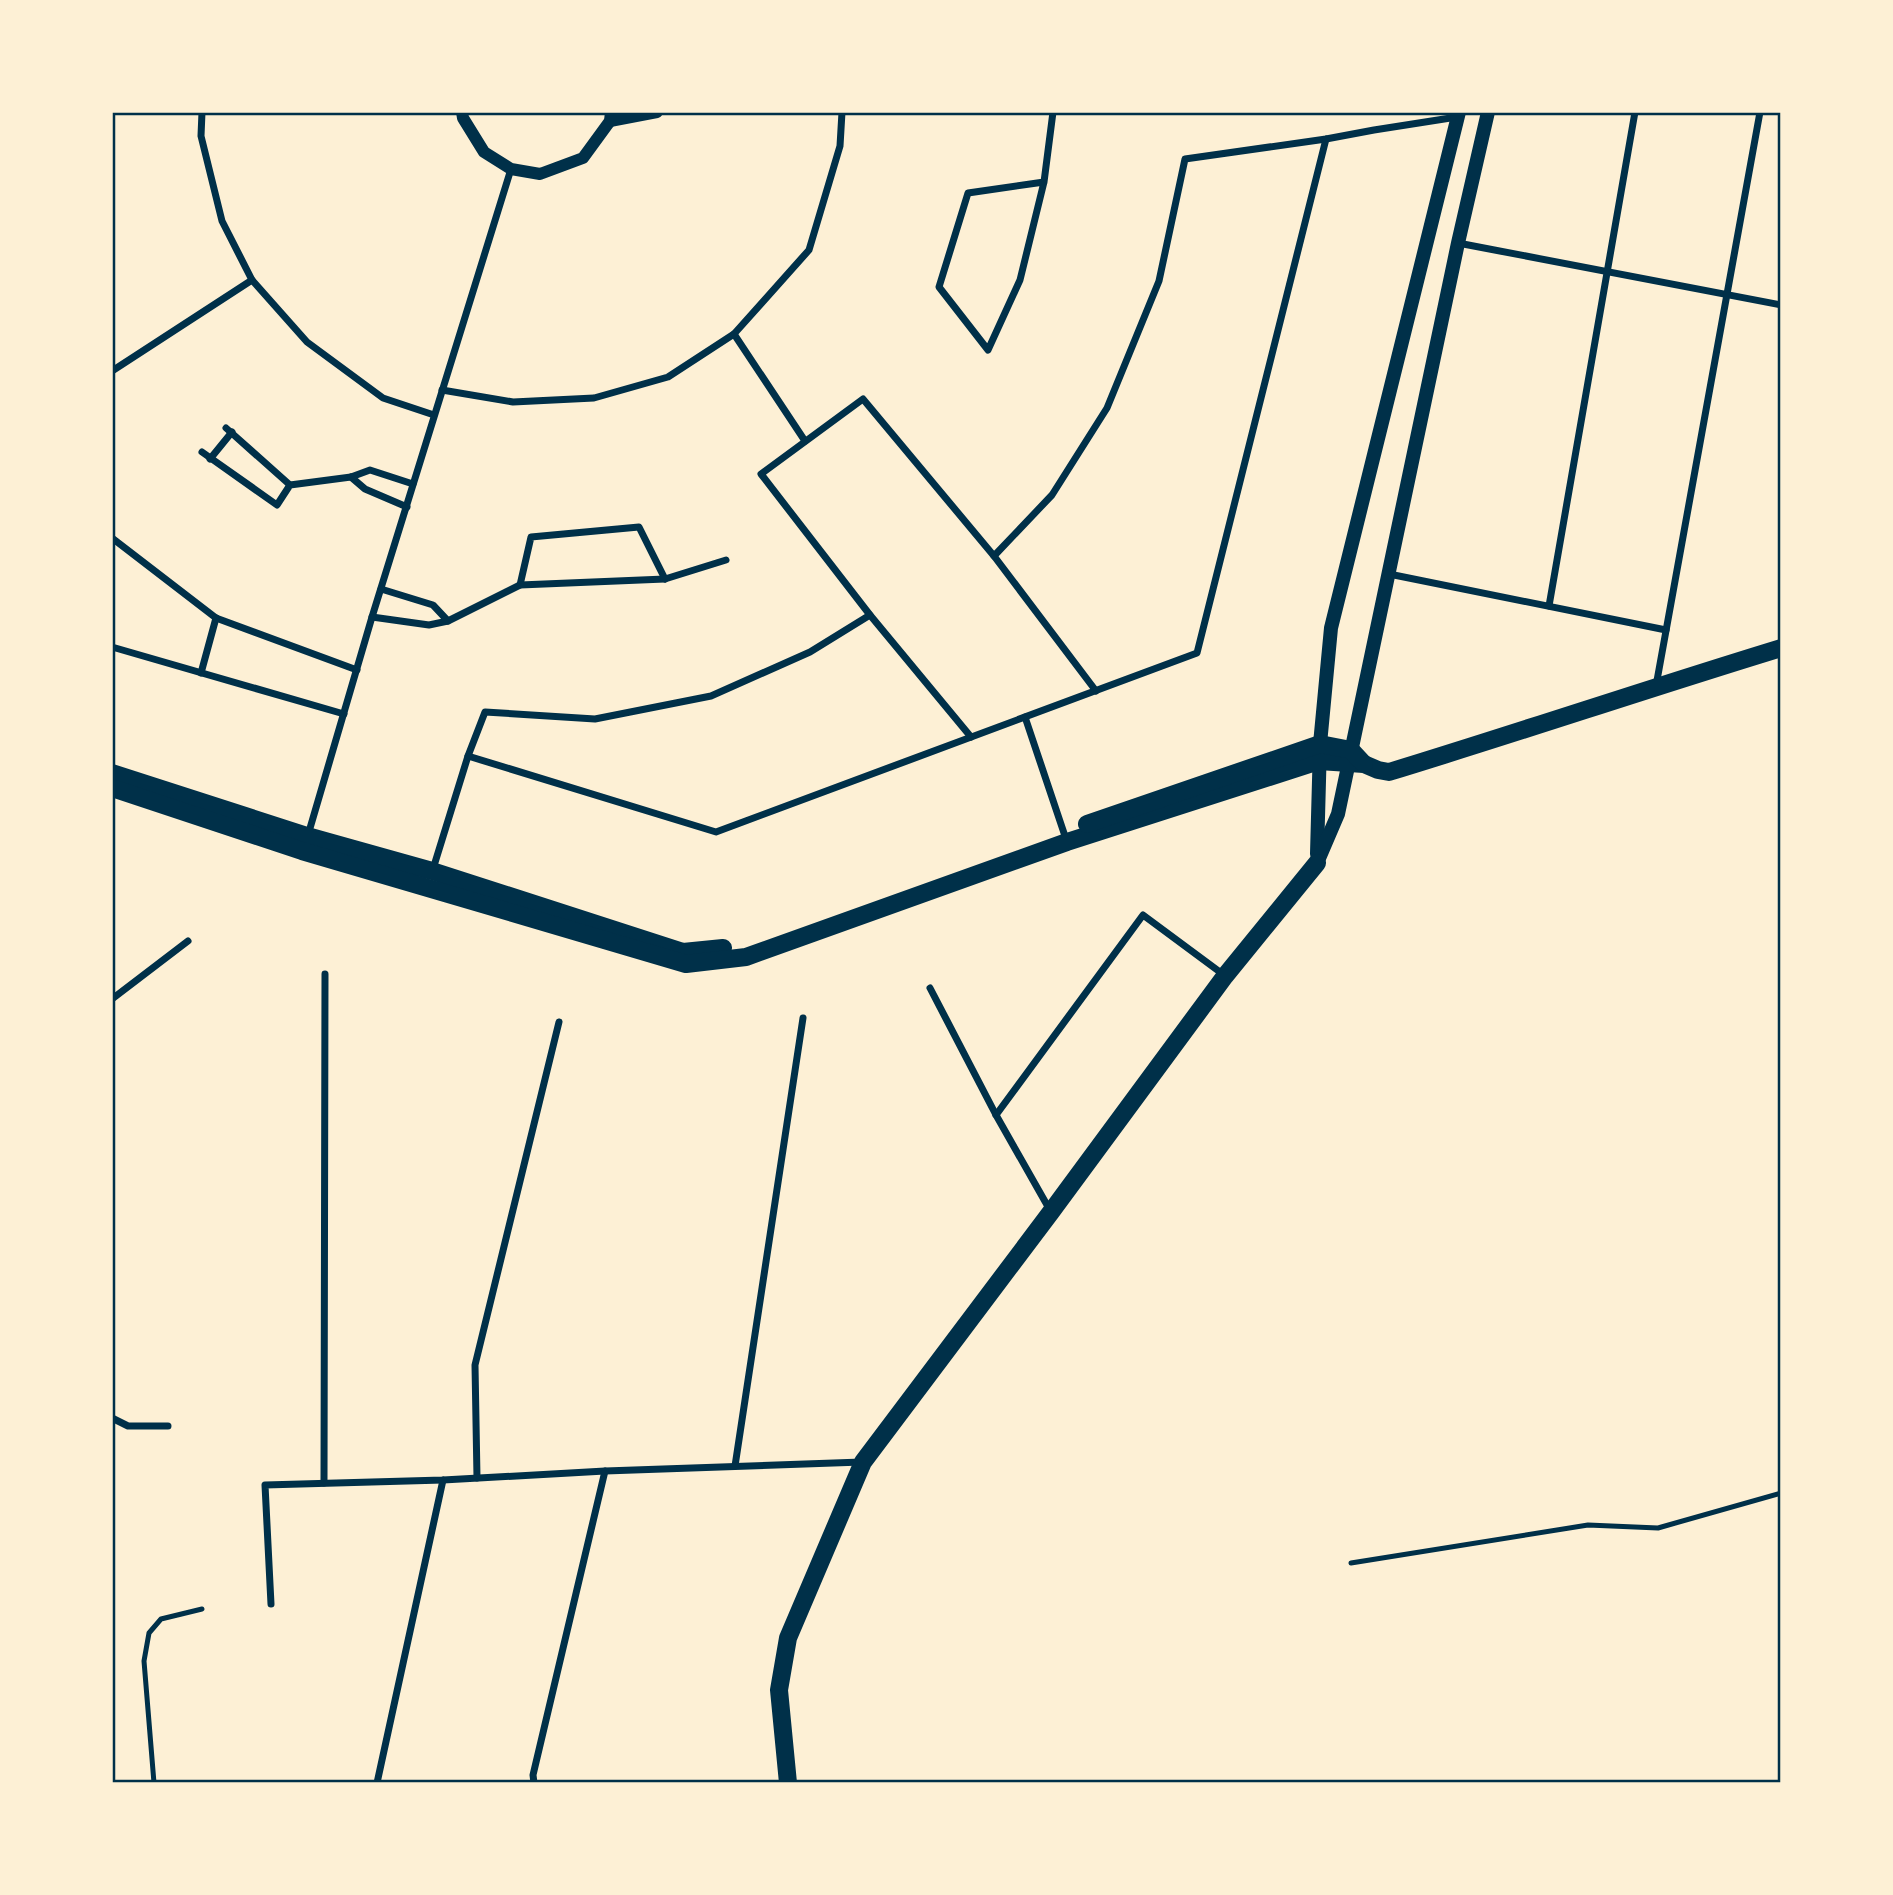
<svg xmlns="http://www.w3.org/2000/svg" width="1893" height="1895" font-family="Barlow,sans-serif">
<style>
.lines{fill:none;stroke-linecap:round;stroke-linejoin:round}
.service{stroke:#003049;stroke-width:5}
.minor{stroke:#003049;stroke-width:7}
.tertiary{stroke:#003049;stroke-width:12}
.secondary{stroke:#003049;stroke-width:14}
.primary{stroke:#003049;stroke-width:18}
.neatline{fill:none;stroke:#003049;stroke-width:2.5}
</style>
<rect width="100%" height="100%" fill="#fdf0d5"/>
<g class="lines">
<g class="service">
<polyline points="1351,1563 1588,1525 1658,1528 1781,1493"/>
<polyline points="154,1783 144,1661 149,1633 161,1619 202,1609"/>
</g>
<g class="minor">
<polyline points="202,112 201,136 222,221 252,280 307,342 383,398 434,415"/>
<polyline points="1044,182 968,193 939,287 988,350 1020,280 1044,182 1053,112"/>
<polyline points="1458,243 1781,305"/>
<polyline points="734,334 805,441"/>
<polyline points="112,371 252,280"/>
<polyline points="442,390 513,402 594,398 668,377 734,334 809,250 840,146 842,112"/>
<polyline points="226,428 290,485"/>
<polyline points="202,452 277,505 290,485 351,477 370,470 413,484"/>
<polyline points="210,459 232,432"/>
<polyline points="351,477 365,489 407,507"/>
<polyline points="112,538 216,618 357,670"/>
<polyline points="994,556 1052,495 1107,408 1159,281 1185,159 1326,139 1374,130 1457,117"/>
<polyline points="1389,574 1666,630"/>
<polyline points="520,585 531,537 639,527 665,579"/>
<polyline points="381,589 433,605 448,621"/>
<polyline points="1549,606 1635,112"/>
<polyline points="372,617 429,625 448,621 520,585 665,579 726,560"/>
<polyline points="112,647 344,714"/>
<polyline points="201,673 216,618"/>
<polyline points="1656,686 1760,112"/>
<polyline points="1025,717 1067,842"/>
<polyline points="971,737 870,615 761,474 863,399 994,556 1096,691"/>
<polyline points="468,756 716,832 1197,653 1326,139"/>
<polyline points="308,835 372,617 511,169"/>
<polyline points="433,869 468,756 485,712 595,719 711,696 810,652 870,615"/>
<polyline points="930,988 996,1115 1051,1212"/>
<polyline points="112,999 188,941"/>
<polyline points="996,1115 1143,915 1224,975"/>
<polyline points="112,1418 128,1426 168,1426"/>
<polyline points="735,1466 803,1018"/>
<polyline points="477,1478 475,1365 559,1022"/>
<polyline points="324,1483 325,974"/>
<polyline points="271,1604 265,1485 443,1480 605,1471 862,1462"/>
<polyline points="377,1783 443,1480"/>
<polyline points="534,1783 533,1775 605,1471"/>
</g>
<g class="tertiary">
<polyline points="462,112 463,118 484,152 511,169 540,174 583,158 610,121 611,112"/>
<polyline points="610,121 657,112"/>
</g>
<g class="secondary">
<polyline points="1317,854 1320,744 1331,628 1459,112"/>
<polyline points="1317,863 1338,814 1458,243 1488,112"/>
</g>
<g class="primary">
<polyline points="112,773 307,836 432,871 683,952 723,948"/>
<path d="M112,788L302,851L686,964L746,957L1067,842L1319,761L1364,764L1378,770L1389,772C1520,732 1650,688 1781,648"/>
<polyline points="1087,824 1320,744 1351,750 1364,764"/>
<polyline points="788,1783 779,1690 788,1638 863,1462 1051,1212 1225,976 1317,863"/>
</g>
</g>
<rect width="1893" height="1895" fill="none" stroke="#fdf0d5" stroke-width="228"/>
<rect x="114" y="114" width="1665" height="1667" class="neatline"/>
</svg>
